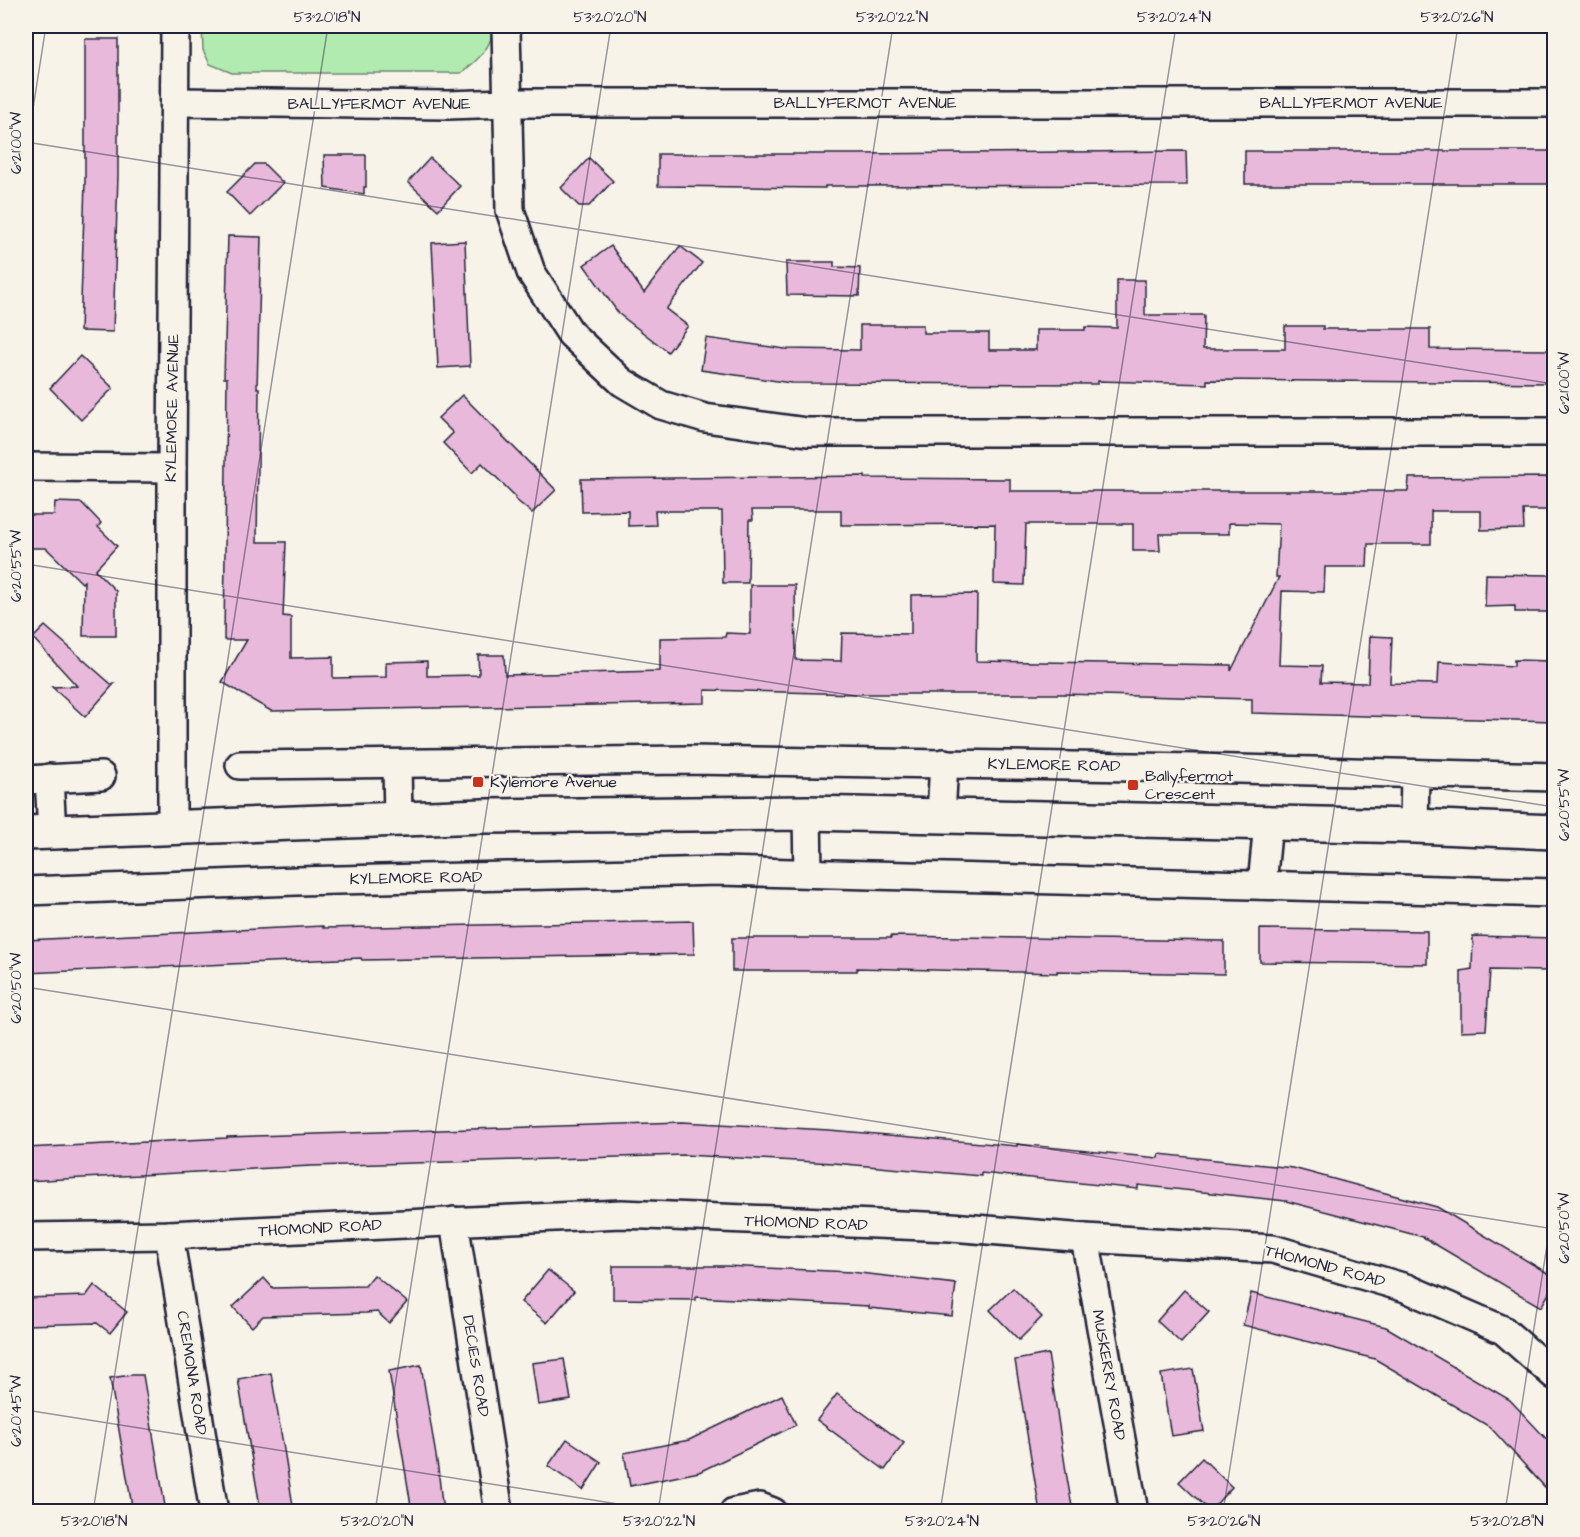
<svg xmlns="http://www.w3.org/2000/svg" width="1580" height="1537" font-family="'Architects Daughter',sans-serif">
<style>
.green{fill:#b2ebaf;stroke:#6a8675;stroke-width:1.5}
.building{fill:#e8b9db;stroke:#22223b;stroke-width:1.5}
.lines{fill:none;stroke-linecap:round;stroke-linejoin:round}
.street-casing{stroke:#22223b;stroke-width:32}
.secondary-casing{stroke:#22223b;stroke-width:38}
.street{stroke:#f7f3e8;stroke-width:27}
.secondary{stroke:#f7f3e8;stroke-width:33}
.ticks{fill:none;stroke:#22223b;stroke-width:1.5;stroke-opacity:0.45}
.poi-dot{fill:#c8321e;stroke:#f7f3e8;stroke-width:2}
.labels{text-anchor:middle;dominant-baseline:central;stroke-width:4.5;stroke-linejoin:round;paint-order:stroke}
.street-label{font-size:16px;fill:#22223b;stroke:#f7f3e8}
.poi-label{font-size:16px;fill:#22223b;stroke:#f7f3e8;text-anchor:start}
.neatline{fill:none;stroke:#22223b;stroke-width:2}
.ticks-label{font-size:15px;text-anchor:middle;fill:#22223b}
</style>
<rect width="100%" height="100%" fill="#f7f3e8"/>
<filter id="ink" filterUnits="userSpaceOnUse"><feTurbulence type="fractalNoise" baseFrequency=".0167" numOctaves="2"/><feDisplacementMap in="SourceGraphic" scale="12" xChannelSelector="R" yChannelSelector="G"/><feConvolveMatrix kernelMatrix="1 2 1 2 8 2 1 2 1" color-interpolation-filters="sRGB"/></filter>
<g filter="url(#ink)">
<path class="green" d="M202,26H493C493,47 477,61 461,73H232L210,64L203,50Z"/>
<g class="building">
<polygon points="85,39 118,39 118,175 113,332 80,331 85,183"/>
<polygon points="1186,151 1187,185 825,186 825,188 658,186 658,154 859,154"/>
<rect x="1245" y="151" width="309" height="33"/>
<polygon points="324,155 366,155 366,187 364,187 364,194 325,188"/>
<polygon points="430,158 460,186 438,210 408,182"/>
<polygon points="589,158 613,181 589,206 579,206 561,188"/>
<polygon points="255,164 264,164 283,183 250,216 227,192"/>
<polygon points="228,236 261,237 257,388 259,388 257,542 286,542 283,616 291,617 291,658 333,657 333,678 386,677 386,662 427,661 427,676 479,675 478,655 504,655 505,675 660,671 660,638 725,637 726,633 750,634 750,585 795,585 796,660 841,661 842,633 911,634 911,595 977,594 976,661 1231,665 1231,671 1279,577 1276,577 1279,524 1229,523 1229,534 1159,534 1160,551 1133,551 1133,524 1026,524 1024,585 994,584 995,524 841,525 841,510 752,510 753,520 749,520 748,583 723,583 722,511 655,511 656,525 628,526 628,511 582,512 581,479 865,476 865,478 1010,479 1010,491 1408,491 1409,478 1548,477 1548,510 1523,510 1524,529 1481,530 1481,511 1431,511 1431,544 1368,544 1367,567 1325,567 1324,592 1282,591 1279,665 1322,666 1321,682 1368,683 1370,636 1392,637 1390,683 1438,684 1439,662 1514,666 1514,660 1549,661 1549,668 1554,669 1554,721 1252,713 1252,699 1062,694 857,694 705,690 705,703 271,711 222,682 247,640 224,640 227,378 224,378"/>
<polygon points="465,241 470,366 438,368 432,243"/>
<polygon points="611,246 644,293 680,246 702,263 666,309 688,326 668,352 619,314 584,265"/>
<polygon points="786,262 834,262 834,267 860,268 859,296 787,295"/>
<polygon points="1117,280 1145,280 1145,315 1204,315 1203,349 1285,349 1285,326 1323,326 1323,329 1430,329 1430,349 1554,350 1554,383 1207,380 1207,384 1098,381 1098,384 791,383 701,370 706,338 785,349 860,350 860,325 923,325 923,333 989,333 989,350 1036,350 1036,330 1085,330 1085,327 1117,328"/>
<polygon points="80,356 113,388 81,420 50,388"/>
<polygon points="462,395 556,490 532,513 515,499 516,497 482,463 472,473 443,443 453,433 438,418"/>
<polygon points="55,502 82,503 101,523 98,527 117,546 95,570 116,591 116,636 83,636 84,581 82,583 46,548 26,548 26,515 54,515"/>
<polygon points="1486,574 1552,575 1552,612 1515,612 1515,606 1485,607"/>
<polygon points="45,626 111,684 114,684 85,717 52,687 77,686 33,638"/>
<polygon points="693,921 694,954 362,960 361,958 26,973 26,940 323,926 323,928"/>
<polygon points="1260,929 1427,931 1427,964 1260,962"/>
<polygon points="891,936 1224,941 1224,974 1057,971 1057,973 974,971 857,968 857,971 732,971 732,938 891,938"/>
<polygon points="1473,936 1554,938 1554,971 1490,970 1486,1030 1461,1031 1461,971 1472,969"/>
<polygon points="682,1122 829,1130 1017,1146 1017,1144 1158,1158 1159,1154 1293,1168 1437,1207 1554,1277 1554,1285 1541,1307 1423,1237 1286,1201 1138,1185 1138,1189 981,1173 981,1176 833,1163 685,1155 311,1166 26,1181 26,1148 227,1138 227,1137"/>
<polygon points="613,1266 726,1266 851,1272 956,1284 952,1316 869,1308 869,1306 807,1303 696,1297 696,1300 613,1299"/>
<polygon points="548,1270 574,1291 547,1323 521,1302"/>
<polygon points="374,1275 407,1302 389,1323 377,1312 366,1313 263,1316 252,1327 233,1307 264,1278 273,1288 365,1286"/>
<polygon points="94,1285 127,1312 110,1333 97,1323 26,1325 26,1298 86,1296"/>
<polygon points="1013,1288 1042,1317 1019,1340 990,1310"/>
<polygon points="1184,1290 1209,1312 1181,1343 1157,1321"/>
<polygon points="1251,1293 1386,1327 1510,1400 1554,1447 1554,1497 1490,1427 1375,1359 1243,1325"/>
<polygon points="1048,1354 1067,1478 1073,1512 1040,1512 1018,1379 1015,1360"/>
<polygon points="564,1359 571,1400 538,1405 532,1363"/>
<polygon points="421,1365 438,1468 443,1512 412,1512 389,1371"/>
<polygon points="1193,1369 1204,1431 1171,1436 1161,1374"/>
<polygon points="271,1373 285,1456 294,1512 261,1512 245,1420 238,1379"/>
<polygon points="132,1375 143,1375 166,1512 133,1512 110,1378"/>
<polygon points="837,1394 904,1443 885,1470 817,1420"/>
<polygon points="782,1395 796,1425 699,1472 630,1486 624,1453 689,1440"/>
<polygon points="567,1439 601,1462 583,1490 548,1466"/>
<polygon points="1202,1458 1232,1487 1210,1511 1179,1482"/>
</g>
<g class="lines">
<g class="street-casing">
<g id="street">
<polyline points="506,26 510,210 531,272 571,334 622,382 661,405 705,418 807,432 1554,432"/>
<polyline points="175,102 448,105 507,103 1554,103"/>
<polyline points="26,467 172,468"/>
<polyline points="397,764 398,819"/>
<polyline points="240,765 690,760 1197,768 1554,777"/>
<polyline points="49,778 52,832"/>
<polyline points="26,780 101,776"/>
<polyline points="807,813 808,873"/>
<polyline points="941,815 944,763"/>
<polyline points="172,826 172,468 175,26"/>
<polyline points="1414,826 1415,774"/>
<polyline points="1262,885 1268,823"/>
<polyline points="26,891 297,881 719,871 1554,893"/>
<polyline points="454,1221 499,1512"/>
<polyline points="169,1235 214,1512"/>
<polyline points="26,1237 169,1235 621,1214 951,1227 1085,1238 1273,1249 1406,1288 1503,1330 1554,1375"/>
<polyline points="1085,1238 1134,1512"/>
<polyline points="734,1512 760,1507 773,1512"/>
</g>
</g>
<g class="secondary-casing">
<polyline id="secondary" points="26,833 483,816 807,813 1414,826 1554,832"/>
</g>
<use href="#street" class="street"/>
<use href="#secondary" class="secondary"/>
</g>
</g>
<path class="ticks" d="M26,142L1554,384M26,153L46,26M26,564L1554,807M26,987L1554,1229M26,1410L668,1512M93,1512L328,26M375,1512L611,26M658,1512L893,26M940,1512L1176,26M1223,1512L1458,26M1505,1512L1554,1201"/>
<g class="poi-dot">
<rect x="472" y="776" width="12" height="12" rx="3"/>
<rect x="1127" y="779" width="12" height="12" rx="3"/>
</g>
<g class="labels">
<g class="street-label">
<text x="865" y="103">BALLYFERMOT AVENUE</text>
<text x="1351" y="103">BALLYFERMOT AVENUE</text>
<text x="379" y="104">BALLYFERMOT AVENUE</text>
<text transform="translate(172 408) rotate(-89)">KYLEMORE AVENUE</text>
<text transform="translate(1054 765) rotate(1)">KYLEMORE ROAD</text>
<text transform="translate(416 878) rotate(-1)">KYLEMORE ROAD</text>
<text transform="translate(806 1223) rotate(2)">THOMOND ROAD</text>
<text transform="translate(320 1228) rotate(-3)">THOMOND ROAD</text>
<text transform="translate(1325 1266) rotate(15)">THOMOND ROAD</text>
<text transform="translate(476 1366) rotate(81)">DECIES ROAD</text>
<text transform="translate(192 1373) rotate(81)">CREMONA ROAD</text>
<text transform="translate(1109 1375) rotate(80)">MUSKERRY ROAD</text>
</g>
<g class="poi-label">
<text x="1145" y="776">Ballyfermot<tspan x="1145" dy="18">Crescent</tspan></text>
<text x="490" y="782">Kylemore Avenue</text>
</g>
</g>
<rect width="1580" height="1537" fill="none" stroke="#f7f3e8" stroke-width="66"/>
<rect x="33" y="33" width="1514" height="1471" class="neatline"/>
<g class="ticks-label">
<text x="327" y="22">53°20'18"N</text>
<text x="610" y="22">53°20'20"N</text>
<text x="892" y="22">53°20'22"N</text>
<text x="1174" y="22">53°20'24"N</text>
<text x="1457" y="22">53°20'26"N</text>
<text transform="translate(16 143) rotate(-90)" y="5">6°21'00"W</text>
<text transform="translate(1564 383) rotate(-90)" y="5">6°21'00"W</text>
<text transform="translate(16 566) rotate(-90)" y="5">6°20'55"W</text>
<text transform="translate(1564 805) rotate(-90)" y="5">6°20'55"W</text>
<text transform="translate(16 988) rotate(-90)" y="5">6°20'50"W</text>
<text transform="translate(1564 1228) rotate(-90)" y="5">6°20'50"W</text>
<text transform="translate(16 1411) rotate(-90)" y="5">6°20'45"W</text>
<text x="94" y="1526">53°20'18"N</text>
<text x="377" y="1526">53°20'20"N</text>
<text x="659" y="1526">53°20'22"N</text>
<text x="942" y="1526">53°20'24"N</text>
<text x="1224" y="1526">53°20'26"N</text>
<text x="1507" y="1526">53°20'28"N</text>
</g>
</svg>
